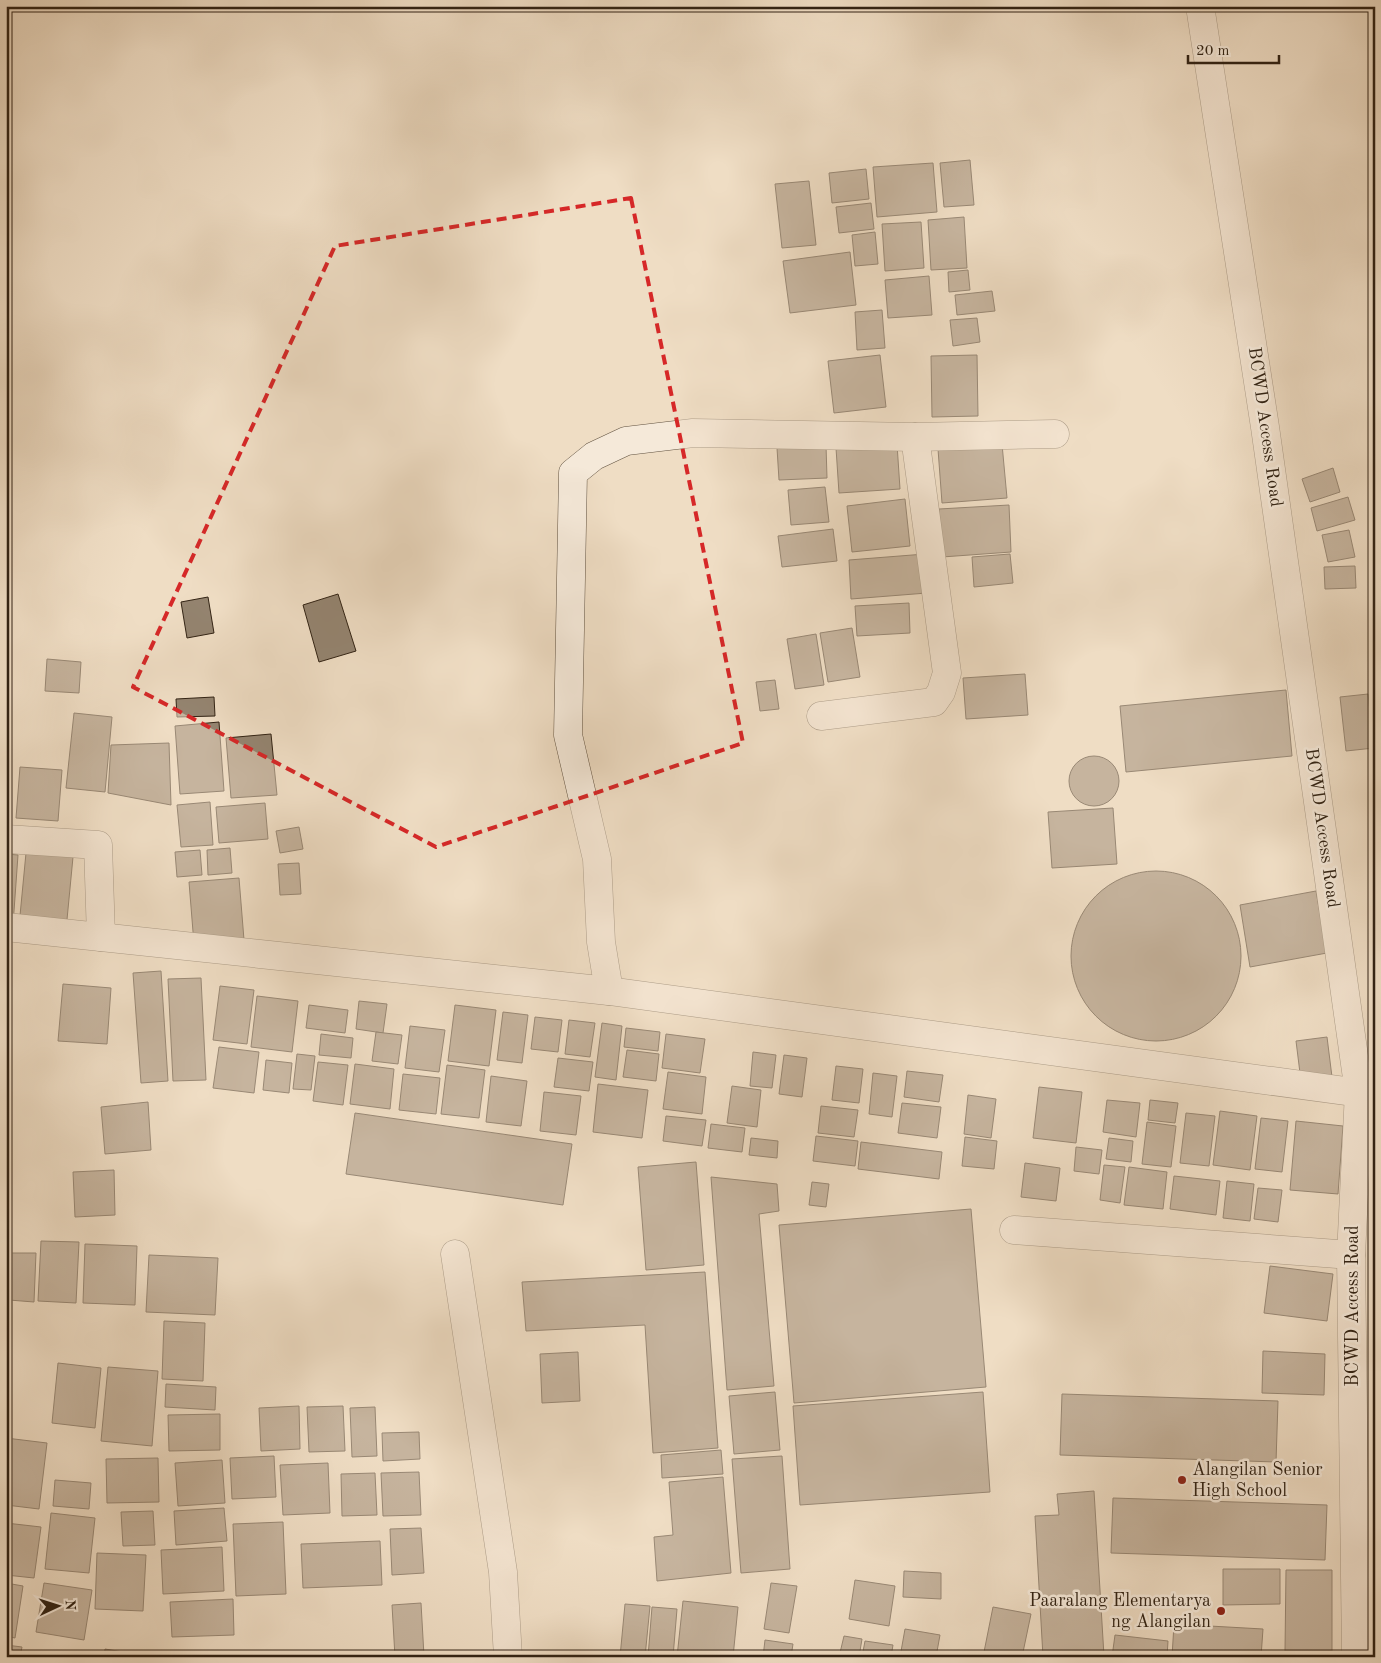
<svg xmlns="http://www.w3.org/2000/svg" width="1381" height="1663" font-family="'Old Standard TT',serif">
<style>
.building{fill:#948470;stroke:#322314}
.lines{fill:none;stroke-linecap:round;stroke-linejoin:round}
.minor-casing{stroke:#615240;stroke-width:29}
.minor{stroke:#f5e9d9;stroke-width:28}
.marked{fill:none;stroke:#d62828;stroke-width:4;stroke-dasharray:10 6;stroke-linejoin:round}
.poi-dot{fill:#8f2418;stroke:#f5e9d9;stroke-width:2}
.labels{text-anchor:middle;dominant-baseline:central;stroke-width:5;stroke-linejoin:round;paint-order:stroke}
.street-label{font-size:18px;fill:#322314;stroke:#f5e9d9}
.poi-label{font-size:18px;fill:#322314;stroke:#f5e9d9;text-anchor:start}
</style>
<rect width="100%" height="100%" fill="#efddc4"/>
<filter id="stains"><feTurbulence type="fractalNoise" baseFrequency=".004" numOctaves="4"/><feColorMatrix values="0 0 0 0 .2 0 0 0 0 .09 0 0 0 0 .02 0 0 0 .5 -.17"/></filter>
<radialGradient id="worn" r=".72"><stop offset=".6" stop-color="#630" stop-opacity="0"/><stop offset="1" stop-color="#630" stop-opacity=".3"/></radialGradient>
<g class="building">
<polygon points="970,160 974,205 944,207 940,163"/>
<polygon points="933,163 937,212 877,217 873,167"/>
<polygon points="866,169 869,199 832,203 829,173"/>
<polygon points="809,181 816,245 782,248 775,184"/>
<polygon points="871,203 874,229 839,233 836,207"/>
<polygon points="964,217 967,268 931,270 928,220"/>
<polygon points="921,222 924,268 885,271 882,224"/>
<polygon points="875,232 878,264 855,266 852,235"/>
<polygon points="850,252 856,305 790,313 783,261"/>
<polygon points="968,270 970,290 949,292 948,272"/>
<polygon points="929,276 932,315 888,318 885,280"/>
<polygon points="992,291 995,311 957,315 955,295"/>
<polygon points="882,310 885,348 857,350 855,312"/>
<polygon points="977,318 980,342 953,346 950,320"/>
<polygon points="880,355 886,407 834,413 828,361"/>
<polygon points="977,355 978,416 932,417 931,356"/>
<polygon points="897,444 900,489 839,493 836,448"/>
<polygon points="1002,444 1007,498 942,503 938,449"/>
<polygon points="826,445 827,478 779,480 777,448"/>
<polygon points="1333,468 1340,492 1310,502 1302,479"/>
<polygon points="825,487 829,522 791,525 788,490"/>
<polygon points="1348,497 1355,520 1317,531 1311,508"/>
<polygon points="905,499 910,546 852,552 847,506"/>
<polygon points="1009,505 1011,552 942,557 939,509"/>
<polygon points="833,529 837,561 782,567 778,536"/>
<polygon points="1349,530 1355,557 1328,562 1322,535"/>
<polygon points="925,554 927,593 851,599 849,560"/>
<polygon points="1010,554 1013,583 974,587 972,557"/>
<polygon points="1355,566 1356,588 1325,589 1324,567"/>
<polygon points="338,594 356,651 319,662 303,605"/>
<polygon points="208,597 214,633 187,638 181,602"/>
<polygon points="909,603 910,633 857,636 855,606"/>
<polygon points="852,628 860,677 828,682 820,633"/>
<polygon points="816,634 824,685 795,689 787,639"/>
<polygon points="47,659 81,662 79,693 45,691"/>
<polygon points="1025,674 1028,715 966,719 963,678"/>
<polygon points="775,680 779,709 760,711 756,682"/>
<polygon points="1286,690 1292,756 1126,772 1120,706"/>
<polygon points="1368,694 1374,748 1346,751 1340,697"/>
<polygon points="214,697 215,716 177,717 176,699"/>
<polygon points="74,713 112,717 105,792 66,788"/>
<polygon points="219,722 224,791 180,794 175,726"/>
<polygon points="271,734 277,795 231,798 226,738"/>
<polygon points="169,743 171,805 108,793 111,745"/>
<circle cx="1094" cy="781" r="25"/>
<polygon points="20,767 62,770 58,821 16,818"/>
<polygon points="210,802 213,845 181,847 177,805"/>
<polygon points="265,803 268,839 219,843 216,807"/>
<polygon points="1113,808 1117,864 1052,868 1048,812"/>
<polygon points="299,827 303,849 280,853 276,831"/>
<polygon points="230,848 232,873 208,875 207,850"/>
<polygon points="200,850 202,875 177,877 175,852"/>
<polygon points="26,853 73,857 66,930 19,926"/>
<polygon points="6,854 18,855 13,925 6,924"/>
<polygon points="299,863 301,894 280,895 278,864"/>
<circle cx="1156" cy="956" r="85"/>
<polygon points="239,878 244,940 194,944 189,882"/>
<polygon points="1316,891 1327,953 1250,967 1240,905"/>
<polygon points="161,971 168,1081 141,1083 133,973"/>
<polygon points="201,978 206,1080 173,1081 168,979"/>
<polygon points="63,984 111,988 107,1044 58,1041"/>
<polygon points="220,986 254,990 247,1044 213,1040"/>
<polygon points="257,996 298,1001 292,1052 251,1047"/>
<polygon points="359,1001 387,1004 383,1033 356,1029"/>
<polygon points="309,1005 348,1010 345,1033 306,1028"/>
<polygon points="455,1005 496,1010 489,1066 448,1061"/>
<polygon points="503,1012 528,1015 522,1063 497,1060"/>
<polygon points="535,1017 562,1020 558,1052 531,1049"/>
<polygon points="569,1020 595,1023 590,1057 565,1054"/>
<polygon points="602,1023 622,1026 616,1080 595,1077"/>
<polygon points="410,1026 445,1030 439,1072 405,1068"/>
<polygon points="626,1028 660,1032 658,1051 624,1047"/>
<polygon points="376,1032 402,1035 398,1064 372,1061"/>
<polygon points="321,1034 353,1038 351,1058 319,1055"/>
<polygon points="666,1034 705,1039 700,1073 662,1068"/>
<polygon points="1327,1037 1332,1077 1301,1081 1296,1041"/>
<polygon points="219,1047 259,1052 254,1093 213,1088"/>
<polygon points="627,1050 659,1054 656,1081 623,1077"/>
<polygon points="753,1052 776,1055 772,1088 750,1086"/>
<polygon points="297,1054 315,1056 311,1090 293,1089"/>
<polygon points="784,1055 807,1058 802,1097 779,1094"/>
<polygon points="558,1058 593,1062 589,1091 554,1087"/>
<polygon points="266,1060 292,1063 289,1093 263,1090"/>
<polygon points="318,1062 348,1065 343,1105 313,1101"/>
<polygon points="355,1064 394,1069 390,1109 350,1104"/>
<polygon points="447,1065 485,1070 479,1118 441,1114"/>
<polygon points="836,1066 863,1069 859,1103 832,1100"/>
<polygon points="907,1071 943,1075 939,1102 904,1097"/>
<polygon points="668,1072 706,1077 702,1114 663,1109"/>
<polygon points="873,1073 897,1076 892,1117 869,1114"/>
<polygon points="403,1074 440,1078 436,1114 399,1110"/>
<polygon points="491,1076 527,1081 521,1126 486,1122"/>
<polygon points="598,1084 648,1090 642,1138 593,1132"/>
<polygon points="732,1086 761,1090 757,1127 727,1123"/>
<polygon points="1039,1087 1082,1092 1076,1143 1033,1138"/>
<polygon points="544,1092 581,1096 576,1135 540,1131"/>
<polygon points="968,1095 996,1099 991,1138 964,1134"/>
<polygon points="1107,1100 1140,1103 1136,1137 1103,1132"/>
<polygon points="1150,1100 1178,1103 1175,1123 1148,1120"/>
<polygon points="148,1102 151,1150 105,1154 101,1107"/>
<polygon points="902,1103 941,1107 937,1138 898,1133"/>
<polygon points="821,1106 858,1110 854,1137 818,1133"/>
<polygon points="1220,1111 1257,1116 1250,1170 1213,1165"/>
<polygon points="355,1113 572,1144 563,1205 346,1174"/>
<polygon points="1186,1113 1215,1116 1209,1166 1180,1163"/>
<polygon points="666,1116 706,1120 702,1146 663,1141"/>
<polygon points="1261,1118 1288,1121 1282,1172 1255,1169"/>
<polygon points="1296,1121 1343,1126 1338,1194 1290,1190"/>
<polygon points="1147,1122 1176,1126 1171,1167 1142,1164"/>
<polygon points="711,1124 745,1128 742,1152 708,1148"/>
<polygon points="816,1136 858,1141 855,1166 813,1161"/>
<polygon points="965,1137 997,1141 994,1169 962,1166"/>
<polygon points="751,1138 778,1141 777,1158 749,1155"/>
<polygon points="1109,1138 1133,1141 1131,1162 1106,1159"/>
<polygon points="861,1142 942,1152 939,1179 858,1169"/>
<polygon points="1076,1147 1102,1150 1099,1174 1074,1171"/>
<polygon points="696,1162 704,1265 646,1270 638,1167"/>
<polygon points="1025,1163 1060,1168 1056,1201 1021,1197"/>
<polygon points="1104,1165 1125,1167 1120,1203 1100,1200"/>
<polygon points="1129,1167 1167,1172 1163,1209 1124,1205"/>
<polygon points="114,1170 115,1215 75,1217 73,1172"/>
<polygon points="1174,1176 1220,1181 1216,1215 1170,1209"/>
<polygon points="711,1177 777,1184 779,1211 759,1214 774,1386 727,1390"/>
<polygon points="1227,1181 1254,1184 1250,1221 1223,1218"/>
<polygon points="812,1182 829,1184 826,1207 809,1205"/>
<polygon points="1258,1188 1282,1190 1278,1222 1254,1219"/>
<polygon points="971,1209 986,1387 794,1403 779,1225"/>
<polygon points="41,1241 79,1242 76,1303 38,1301"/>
<polygon points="85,1244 137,1246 135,1305 83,1303"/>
<polygon points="11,1253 36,1253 34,1302 9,1300"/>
<polygon points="149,1255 218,1258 215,1315 146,1312"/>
<polygon points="1270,1266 1333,1274 1327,1321 1264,1313"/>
<polygon points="705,1272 718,1448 653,1453 645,1325 526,1331 522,1282"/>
<polygon points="164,1321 205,1323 203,1381 162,1379"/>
<polygon points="1263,1351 1325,1354 1324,1395 1262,1393"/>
<polygon points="578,1352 580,1401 542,1403 540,1354"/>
<polygon points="58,1363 101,1368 95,1428 52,1423"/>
<polygon points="108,1367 158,1371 152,1446 101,1441"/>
<polygon points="166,1384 216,1387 215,1410 165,1407"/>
<polygon points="775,1392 780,1450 734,1454 729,1396"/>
<polygon points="983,1392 990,1492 800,1505 793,1406"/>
<polygon points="1062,1394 1278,1401 1276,1462 1060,1455"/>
<polygon points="299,1406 300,1449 261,1451 259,1408"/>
<polygon points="343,1406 345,1451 309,1452 307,1407"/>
<polygon points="375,1407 377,1456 352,1457 350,1408"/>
<polygon points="220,1414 220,1450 169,1451 168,1415"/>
<polygon points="419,1432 420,1459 383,1461 382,1433"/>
<polygon points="6,1438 47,1443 39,1509 6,1505"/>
<polygon points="721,1450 723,1474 662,1478 661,1455"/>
<polygon points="274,1456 276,1497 232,1499 230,1458"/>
<polygon points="782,1456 790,1569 741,1573 732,1459"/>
<polygon points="158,1458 159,1502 107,1503 106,1459"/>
<polygon points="222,1460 225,1503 178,1506 175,1463"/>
<polygon points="328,1463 330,1513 283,1515 280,1465"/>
<polygon points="419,1472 421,1515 383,1516 381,1473"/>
<polygon points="375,1473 377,1515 342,1516 341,1474"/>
<polygon points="723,1477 731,1573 657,1581 654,1537 673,1535 669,1482"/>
<polygon points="55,1480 91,1483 89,1509 53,1506"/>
<polygon points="1094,1491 1104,1656 1043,1657 1035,1516 1059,1515 1057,1494"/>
<polygon points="1113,1498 1327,1505 1325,1560 1111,1553"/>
<polygon points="224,1508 227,1541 176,1545 174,1511"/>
<polygon points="153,1511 155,1545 123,1546 121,1512"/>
<polygon points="51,1513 95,1518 89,1573 45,1569"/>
<polygon points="283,1522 286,1594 236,1596 233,1524"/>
<polygon points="6,1523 41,1527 34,1578 6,1575"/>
<polygon points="421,1528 424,1573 392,1575 390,1529"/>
<polygon points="380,1541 382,1585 303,1588 301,1544"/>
<polygon points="222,1547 224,1591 163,1594 161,1550"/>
<polygon points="97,1553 146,1555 143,1611 95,1609"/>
<polygon points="1223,1569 1280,1569 1280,1604 1223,1605"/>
<polygon points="1286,1570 1332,1570 1332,1651 1285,1651"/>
<polygon points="904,1571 941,1573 941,1599 903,1597"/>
<polygon points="855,1580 895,1586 889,1626 849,1619"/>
<polygon points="6,1583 23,1586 15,1638 6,1636"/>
<polygon points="44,1583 92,1590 84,1640 36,1632"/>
<polygon points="771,1583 797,1586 789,1633 764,1629"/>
<polygon points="233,1599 234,1635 172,1637 170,1602"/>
<polygon points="683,1601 738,1607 733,1657 677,1657"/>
<polygon points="421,1603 424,1656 395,1657 392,1605"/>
<polygon points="625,1604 650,1606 645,1657 620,1657"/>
<polygon points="652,1607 677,1609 673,1657 648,1657"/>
<polygon points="993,1607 1031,1614 1022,1657 983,1657"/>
<polygon points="1174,1624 1263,1629 1261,1657 1172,1657"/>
<polygon points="905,1629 940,1635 936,1657 900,1657"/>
<polygon points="1115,1635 1168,1641 1167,1657 1112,1657"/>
<polygon points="844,1636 862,1639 859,1657 839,1657"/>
<polygon points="765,1640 793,1644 791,1657 763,1657"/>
<polygon points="865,1641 893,1645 891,1657 862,1657"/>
<polygon points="6,1645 22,1647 20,1657 6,1657"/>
<polygon points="105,1649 153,1657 104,1657"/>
</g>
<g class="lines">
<g class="minor-casing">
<g id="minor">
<polyline points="1200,6 1265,427 1359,1092 1351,1255 1356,1657"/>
<polyline points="821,716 934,702 941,692 947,673 915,437"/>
<polyline points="6,839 98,845 101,937"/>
<polyline points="6,927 609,991 1375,1095"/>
<polyline points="609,991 601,942 597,859 568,735 573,473 594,456 626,441 693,433 915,437 1055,434"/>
<polyline points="1014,1230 1351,1255"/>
<polyline points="455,1254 503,1572 508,1657"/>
</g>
</g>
<use href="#minor" class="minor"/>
</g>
<path d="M0 0H1381V1663H0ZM631,198L743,743L436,847L133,687L335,246Z" fill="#efddc4" fill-opacity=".55" fill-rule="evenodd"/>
<path class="marked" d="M631,198L743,743L436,847L133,687L335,246Z"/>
<g class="poi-dot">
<circle cx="1182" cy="1480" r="5"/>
<circle cx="1221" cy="1611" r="5"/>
</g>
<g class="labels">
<g class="street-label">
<text transform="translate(1265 427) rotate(82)">BCWD Access Road</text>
<text transform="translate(1322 828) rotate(82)">BCWD Access Road</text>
<text transform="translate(1353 1306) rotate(-90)">BCWD Access Road</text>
</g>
<g class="poi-label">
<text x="1192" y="1470">Alangilan Senior<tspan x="1192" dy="21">High School</tspan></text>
<text x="1211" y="1601" text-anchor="end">Paaralang Elementarya<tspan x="1211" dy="21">ng Alangilan</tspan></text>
</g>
</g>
<rect width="1381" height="1663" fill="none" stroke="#efddc4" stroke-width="25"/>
<rect x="8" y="8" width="1366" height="1648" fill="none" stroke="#322314" stroke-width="2.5"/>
<rect x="12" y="12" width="1356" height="1638" fill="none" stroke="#322314"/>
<g transform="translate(58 1606) rotate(86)" stroke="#f5e9d9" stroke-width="4" paint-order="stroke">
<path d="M0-4L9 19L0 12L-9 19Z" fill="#322314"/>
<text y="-8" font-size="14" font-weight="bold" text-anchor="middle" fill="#322314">N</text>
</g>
<path d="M1188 55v8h91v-8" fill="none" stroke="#322314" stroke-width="2.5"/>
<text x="1196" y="55" font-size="15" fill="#322314" stroke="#f5e9d9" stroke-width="4" paint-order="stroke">20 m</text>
<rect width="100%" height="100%" filter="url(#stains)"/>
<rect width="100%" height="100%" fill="url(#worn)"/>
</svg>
